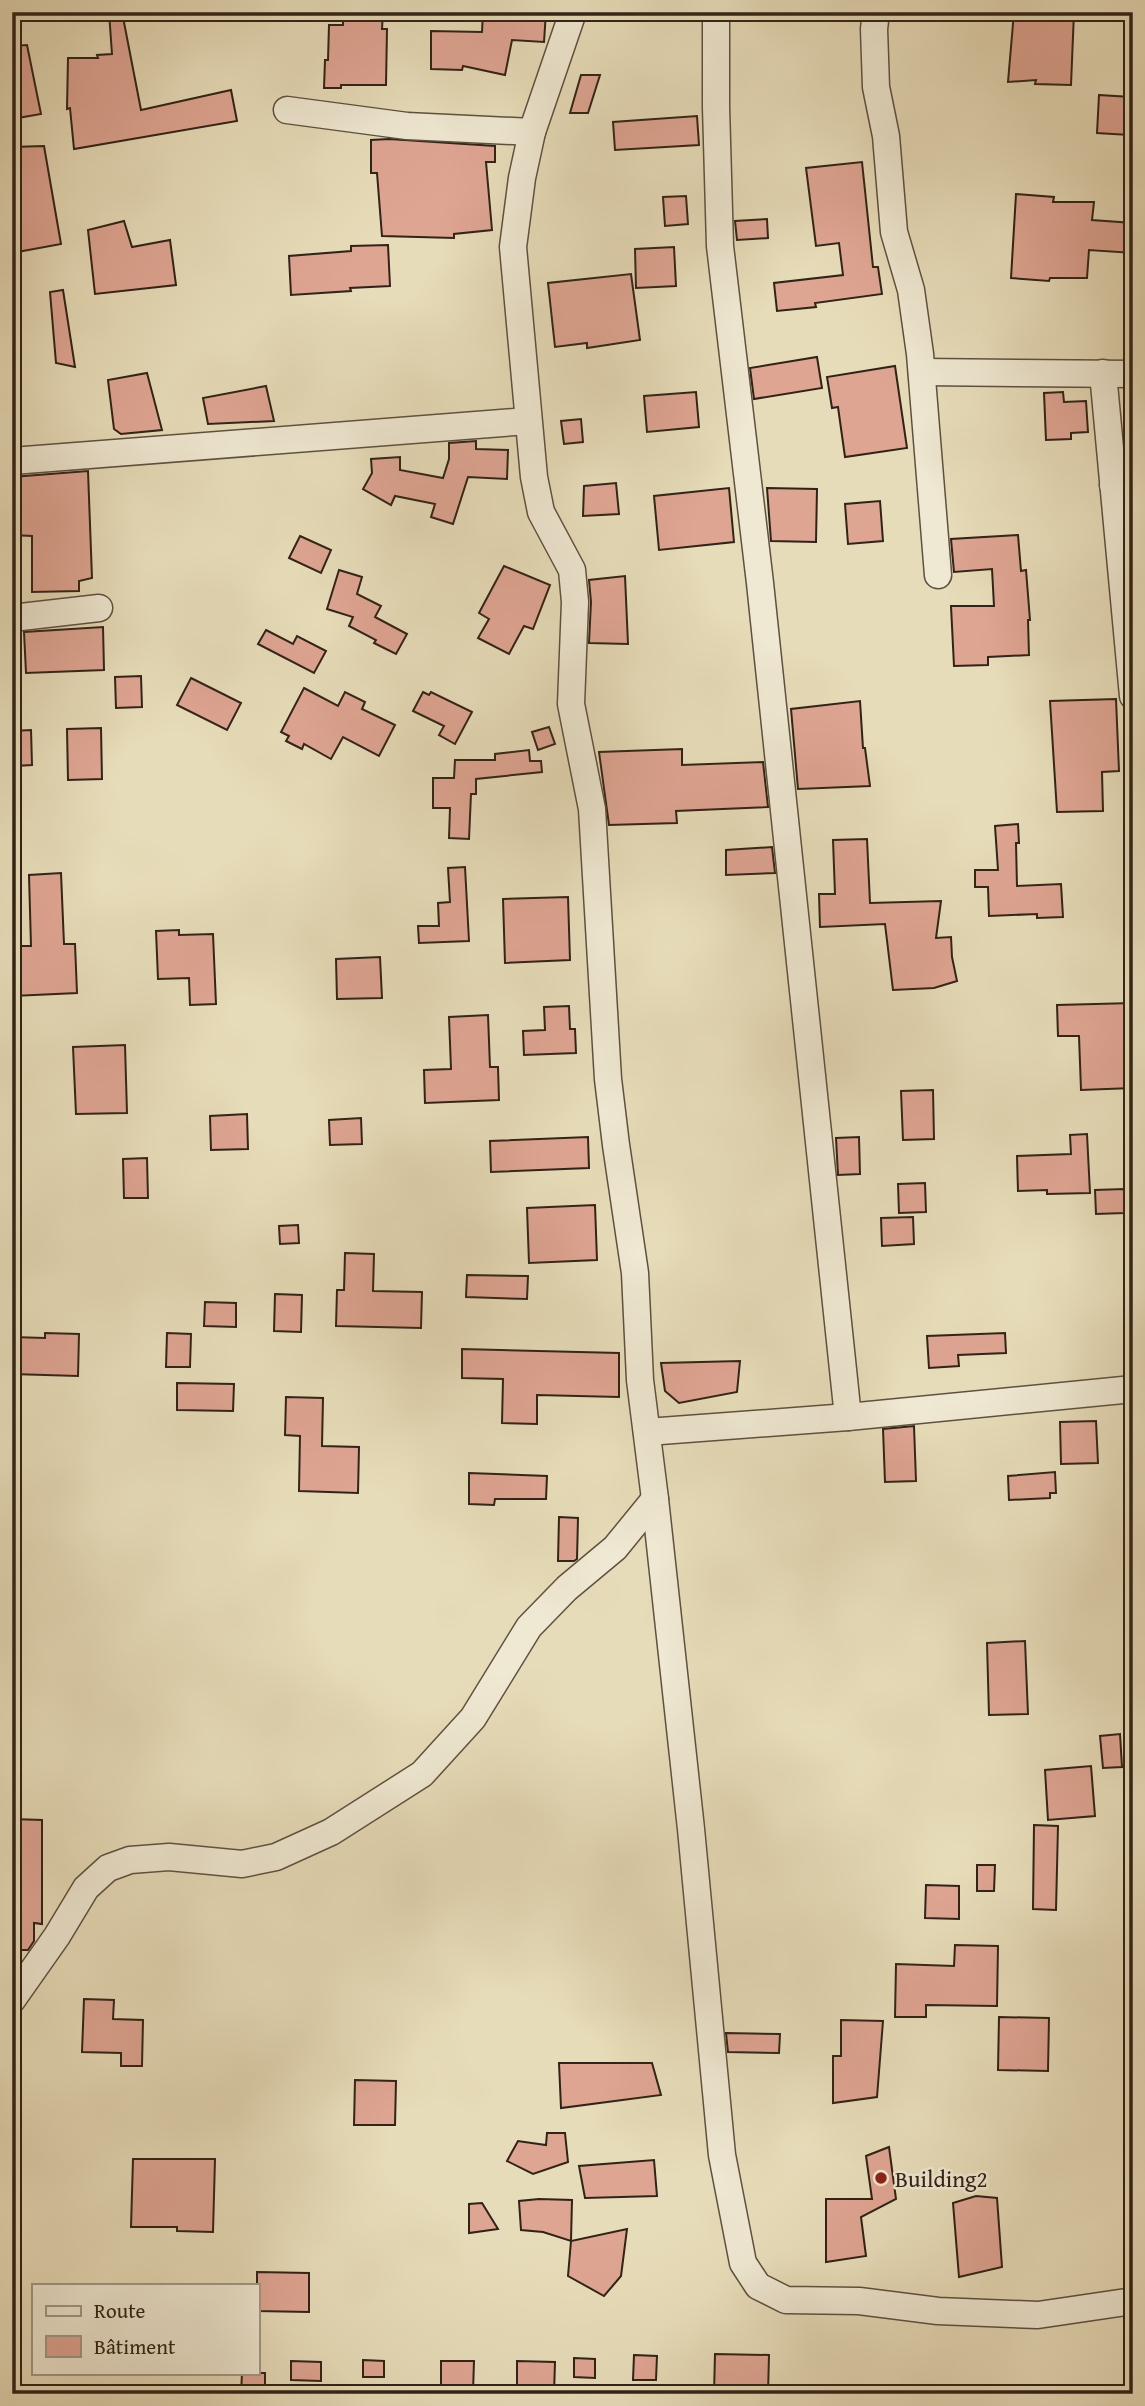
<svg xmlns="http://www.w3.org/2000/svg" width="1145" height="2406" font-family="'Gentium Book Plus',serif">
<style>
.building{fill:#dfa593;stroke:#312317;stroke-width:2}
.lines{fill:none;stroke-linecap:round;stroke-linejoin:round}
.minor-casing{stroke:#5e5140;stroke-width:29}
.minor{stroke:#efe8d2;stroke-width:26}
.poi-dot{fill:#8f2418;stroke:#efe8d2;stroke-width:2.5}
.labels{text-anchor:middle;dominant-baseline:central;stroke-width:5;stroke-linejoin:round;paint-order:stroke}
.poi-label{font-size:23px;fill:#312317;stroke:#efe8d2;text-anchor:start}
</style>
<rect width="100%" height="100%" fill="#e7dcb9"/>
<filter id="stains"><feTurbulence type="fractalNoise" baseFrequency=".00286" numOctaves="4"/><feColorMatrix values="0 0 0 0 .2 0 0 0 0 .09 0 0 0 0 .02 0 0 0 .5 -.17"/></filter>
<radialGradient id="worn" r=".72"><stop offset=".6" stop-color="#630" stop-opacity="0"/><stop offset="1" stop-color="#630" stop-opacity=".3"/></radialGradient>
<g class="building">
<polygon points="109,12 122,12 141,110 231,90 237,121 74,149 70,108 67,109 68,58 98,58 97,55 112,54"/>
<polygon points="343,12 383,12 382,29 387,29 386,85 341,85 341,88 324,88 325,60 328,60 329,25 343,25"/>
<polygon points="483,12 546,12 544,42 512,40 505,75 463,66 462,70 431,69 431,31 482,32"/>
<polygon points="1014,12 1043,16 1044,12 1074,12 1071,85 1035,84 1036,80 1008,82"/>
<polygon points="27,45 41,114 12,119 12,46"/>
<polygon points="581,75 600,75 588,113 570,113"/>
<polygon points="1099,95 1131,97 1129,135 1097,133"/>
<polygon points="697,116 699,145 615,150 613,122"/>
<polygon points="389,139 495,146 495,162 486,162 492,230 454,234 454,238 382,236 377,173 371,173 371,140"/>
<polygon points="44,146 61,244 12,253 12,147"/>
<polygon points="862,162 873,267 878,267 882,294 815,303 816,307 777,311 774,283 843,275 839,243 816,246 806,168"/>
<polygon points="1016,194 1054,197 1053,202 1094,202 1092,220 1133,223 1133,253 1089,250 1087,278 1050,278 1049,281 1011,278"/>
<polygon points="686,196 688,224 665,226 663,197"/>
<polygon points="767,219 768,238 737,240 735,221"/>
<polygon points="124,221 132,247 170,240 176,285 95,294 88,230"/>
<polygon points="388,245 390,286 350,288 351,291 291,295 289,256 351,251 351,246"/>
<polygon points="674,247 676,286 636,288 635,249"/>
<polygon points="631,274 640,340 587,348 587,343 555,347 548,283"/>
<polygon points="63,290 75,367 56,363 50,292"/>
<polygon points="817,357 822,388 754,399 750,368"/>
<polygon points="895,366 907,448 845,457 838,407 832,408 827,377"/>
<polygon points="147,373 162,430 121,434 114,429 108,380"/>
<polygon points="266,386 274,421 208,424 203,398"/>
<polygon points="696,392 699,427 647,432 644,396"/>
<polygon points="1063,392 1064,402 1086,401 1088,432 1071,433 1071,439 1046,440 1044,393"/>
<polygon points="581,419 583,442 564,444 561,421"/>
<polygon points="476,441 476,449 508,450 507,479 468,477 453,524 431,517 435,504 395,496 391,505 363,489 372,473 371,459 400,457 400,470 443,478 449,459 449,443"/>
<polygon points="88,471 92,578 79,581 79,591 32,592 32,536 12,535 12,477"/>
<polygon points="616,483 619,514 583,516 584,486"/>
<polygon points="729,488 734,542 659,550 654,496"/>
<polygon points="767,488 817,489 816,542 771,541"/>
<polygon points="880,501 883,541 848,544 845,504"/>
<polygon points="1018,535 1021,571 1026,570 1030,620 1028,620 1029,655 988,657 988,665 954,666 951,606 994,606 992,569 954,572 951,539"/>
<polygon points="300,536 331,550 321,573 289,558"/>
<polygon points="504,566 550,585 533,629 524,626 509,654 478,638 489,619 479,613"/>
<polygon points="339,570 362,577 357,594 381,606 375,617 407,634 396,654 374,643 376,640 349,626 353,617 327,609"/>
<polygon points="625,576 628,644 589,643 591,602 589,580"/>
<polygon points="103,627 104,670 26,673 24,632"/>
<polygon points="266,630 293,644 297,636 326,651 314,673 258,644"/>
<polygon points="141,676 142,707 116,708 115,677"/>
<polygon points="191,678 241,703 227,730 177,705"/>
<polygon points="304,688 338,706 345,692 365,702 362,709 395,725 379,756 343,737 331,759 304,744 302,749 286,741 289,736 281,732"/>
<polygon points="423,692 429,695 431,692 472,712 455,744 439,735 444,726 413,711"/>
<polygon points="1116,699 1119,771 1102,772 1103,811 1057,812 1050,701"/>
<polygon points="860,701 863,748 865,748 870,786 798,789 791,709"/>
<polygon points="549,727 555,744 538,750 532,732"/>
<polygon points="101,728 102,779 68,780 67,729"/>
<polygon points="31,730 32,765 15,766 13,731"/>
<polygon points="682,749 682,765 763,762 768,807 676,811 677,823 609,825 599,752"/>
<polygon points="529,750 530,761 541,761 542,772 476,779 476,794 471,794 469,839 449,838 450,808 433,808 433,778 454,778 455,760 495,760 495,754"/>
<polygon points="1018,824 1019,843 1016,843 1017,886 1061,884 1063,917 1037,918 1037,914 989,916 988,887 975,887 975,870 998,870 995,826"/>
<polygon points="867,839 870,903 941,901 936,938 951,937 952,957 957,981 934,988 893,990 885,924 820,927 819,894 835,894 833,840"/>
<polygon points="772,847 775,873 726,875 726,850"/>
<polygon points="465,867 469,941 419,943 418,926 439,926 438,903 450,902 448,868"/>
<polygon points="61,873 64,944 75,944 77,993 13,996 12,946 31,946 29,875"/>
<polygon points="568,897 570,960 505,963 503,899"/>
<polygon points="179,930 179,935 213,934 216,1004 190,1005 189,978 158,979 156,931"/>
<polygon points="380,957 382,998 337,999 336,959"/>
<polygon points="1133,1003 1133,1088 1081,1090 1079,1036 1058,1036 1057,1005"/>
<polygon points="569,1006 570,1029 575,1029 576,1053 524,1055 523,1031 545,1030 544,1007"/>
<polygon points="488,1015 490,1067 498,1067 499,1100 425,1103 424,1070 451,1069 449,1017"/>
<polygon points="125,1045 127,1113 76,1114 73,1047"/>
<polygon points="933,1090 934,1139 903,1140 901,1091"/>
<polygon points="247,1114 248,1149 211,1150 210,1116"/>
<polygon points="361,1118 362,1144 330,1145 329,1120"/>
<polygon points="1087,1134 1090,1193 1047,1194 1047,1190 1018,1191 1017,1156 1071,1154 1070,1135"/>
<polygon points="588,1137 589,1168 491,1172 490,1141"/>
<polygon points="859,1137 860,1174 838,1175 836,1138"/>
<polygon points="147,1158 148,1198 124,1198 123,1159"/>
<polygon points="925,1183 926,1212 899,1213 898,1184"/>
<polygon points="1124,1189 1124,1213 1096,1214 1095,1190"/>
<polygon points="595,1205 597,1260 529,1263 527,1208"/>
<polygon points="913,1217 914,1244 882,1246 881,1218"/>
<polygon points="298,1225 299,1243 280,1244 279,1226"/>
<polygon points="345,1253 374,1254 373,1291 422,1292 421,1328 336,1326 337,1290 344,1290"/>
<polygon points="467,1275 528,1276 527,1299 466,1297"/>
<polygon points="275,1294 302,1295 301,1332 274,1331"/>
<polygon points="205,1302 236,1303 236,1327 204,1326"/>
<polygon points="45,1333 79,1334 78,1376 12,1374 12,1337 45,1338"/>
<polygon points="167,1333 191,1334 190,1367 166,1367"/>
<polygon points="1005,1333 1006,1353 958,1355 959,1366 929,1368 927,1336"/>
<polygon points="462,1349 619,1353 619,1397 537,1395 537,1424 502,1423 503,1379 462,1378"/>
<polygon points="740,1361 737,1392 679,1403 665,1391 661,1363"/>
<polygon points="177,1383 234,1384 233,1411 177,1410"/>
<polygon points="286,1397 323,1398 322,1446 359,1447 358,1493 299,1491 300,1436 285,1435"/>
<polygon points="1096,1421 1098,1463 1061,1464 1060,1422"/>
<polygon points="914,1426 916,1481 885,1482 883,1429"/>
<polygon points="1055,1472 1056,1493 1050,1493 1050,1498 1009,1500 1008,1476"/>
<polygon points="469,1473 547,1476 546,1499 495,1499 494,1505 469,1504"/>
<polygon points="559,1517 578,1518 577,1559 574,1561 558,1561"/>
<polygon points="1025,1641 1028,1714 989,1715 987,1643"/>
<polygon points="1120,1734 1122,1767 1103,1768 1100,1736"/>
<polygon points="1091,1766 1095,1816 1048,1820 1045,1770"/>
<polygon points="12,1819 42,1820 42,1924 34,1923 34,1941 28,1950 12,1950 12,1933 16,1933 17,1854 12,1854"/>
<polygon points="1034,1825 1058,1826 1056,1910 1033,1909"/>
<polygon points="977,1865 995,1865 994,1891 977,1891"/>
<polygon points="926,1885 959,1886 959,1919 925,1918"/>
<polygon points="955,1945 998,1946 997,2006 926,2005 926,2017 895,2017 896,1964 954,1966"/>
<polygon points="84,1999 114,2000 113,2019 143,2020 142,2066 121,2066 121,2053 82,2052"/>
<polygon points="999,2017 1049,2018 1048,2071 998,2070"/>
<polygon points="841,2020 883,2021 877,2097 833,2103 833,2056 841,2056"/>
<polygon points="726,2033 780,2034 779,2053 728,2052"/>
<polygon points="559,2063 652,2063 661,2095 561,2108"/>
<polygon points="355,2080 396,2081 395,2125 354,2125"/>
<polygon points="547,2133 565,2133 568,2162 533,2174 507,2161 518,2141 546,2145"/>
<polygon points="889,2147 896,2199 861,2217 866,2256 826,2262 826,2199 872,2199 866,2156"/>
<polygon points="133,2159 215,2159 213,2232 177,2231 177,2227 131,2227"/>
<polygon points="654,2160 657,2196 585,2198 579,2166"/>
<polygon points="976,2196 997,2198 1002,2267 959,2277 953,2203"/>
<polygon points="539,2199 572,2200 571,2241 543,2232 521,2230 519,2201"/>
<polygon points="482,2203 498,2229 469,2233 469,2204"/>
<polygon points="627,2229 621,2276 604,2296 568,2276 571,2241"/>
<polygon points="257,2272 309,2273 309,2312 257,2311"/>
<polygon points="715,2354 769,2355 768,2394 714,2394"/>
<polygon points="634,2355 657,2356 656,2380 633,2380"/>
<polygon points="574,2358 595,2359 595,2378 574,2377"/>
<polygon points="363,2360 384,2361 384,2377 363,2377"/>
<polygon points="291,2361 321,2362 321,2381 291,2380"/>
<polygon points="441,2361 474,2361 473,2392 441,2391"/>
<polygon points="517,2361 555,2362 554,2394 517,2394"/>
<polygon points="242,2373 265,2373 265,2394 241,2394"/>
</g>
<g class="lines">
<g class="minor-casing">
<g id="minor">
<polyline points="573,12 532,132 522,178 513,247 534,477 541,512 572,570 575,602 571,704 592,809 608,1079 616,1145 635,1273 640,1380 655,1499 691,1829 722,2155 743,2263 758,2286 786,2300 859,2301 938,2311 1038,2315 1133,2301"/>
<polyline points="716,12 716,107 720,246 760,583 848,1417"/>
<polyline points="876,12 874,29 876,87 886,136 894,232 911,290 920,354 938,575"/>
<polyline points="287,110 407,126 532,132"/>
<polyline points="922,372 1133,374"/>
<polyline points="1103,373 1133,696"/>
<polyline points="12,461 528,421"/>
<polyline points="1113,485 1133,460"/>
<polyline points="12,618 99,608"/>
<polyline points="647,1432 848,1417 1133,1389"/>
<polyline points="12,2000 57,1936 86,1888 108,1868 130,1860 169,1857 242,1864 276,1857 331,1832 422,1774 473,1718 529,1627 567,1588 615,1548 655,1499"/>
</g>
</g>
<use href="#minor" class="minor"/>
</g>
<circle class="poi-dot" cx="881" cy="2178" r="7"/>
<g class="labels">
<g class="poi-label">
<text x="895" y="2178">Building2</text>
</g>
</g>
<rect width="1145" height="2406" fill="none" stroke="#e7dcb9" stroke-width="42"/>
<rect x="14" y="14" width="1117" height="2378" fill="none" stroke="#312317" stroke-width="3.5"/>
<rect x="21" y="21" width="1103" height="2364" fill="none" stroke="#312317" stroke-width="2"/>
<rect x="32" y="2284" width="228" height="91" fill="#efe8d2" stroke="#a39987" stroke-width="2"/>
<rect x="46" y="2306" width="35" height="10" fill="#efe8d2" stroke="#a39987" stroke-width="2"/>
<text x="94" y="2318" font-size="21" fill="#312317">Route</text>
<rect x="46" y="2336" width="35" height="21" fill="#dfa593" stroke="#a39987" stroke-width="2"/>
<text x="94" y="2354" font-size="21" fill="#312317">Bâtiment</text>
<rect width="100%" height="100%" filter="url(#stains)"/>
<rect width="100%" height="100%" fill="url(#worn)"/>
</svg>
